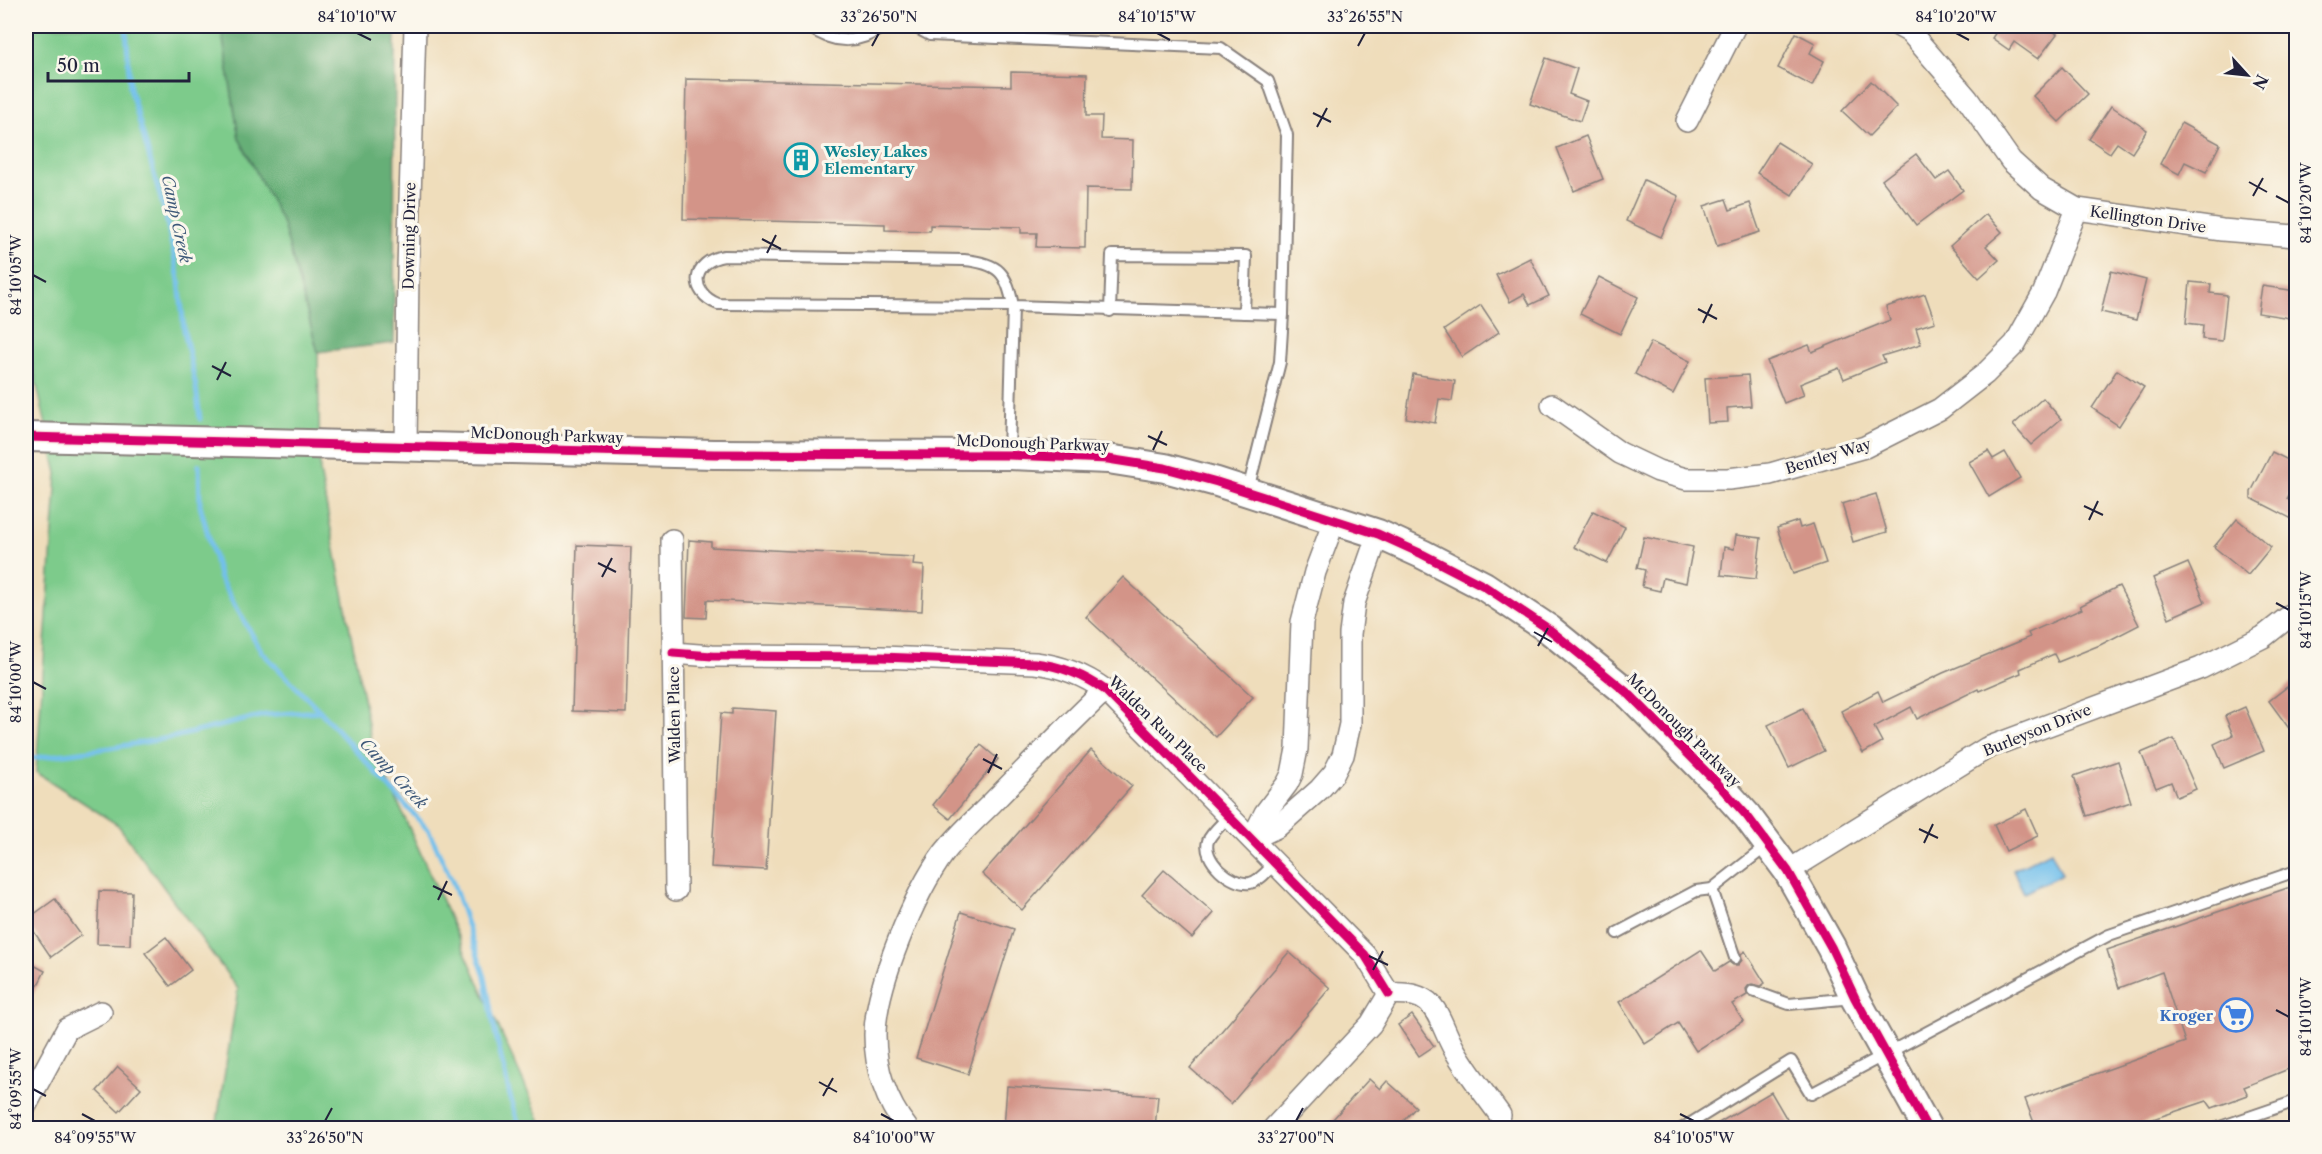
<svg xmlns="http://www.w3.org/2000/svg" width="2322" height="1154" font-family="'Libre Caslon Text',serif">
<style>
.green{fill:#7dcb8b;stroke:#507663;stroke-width:1.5}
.forest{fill:#66af77;stroke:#446859;stroke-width:1.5}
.water{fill:#72c0ec;stroke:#4a7194;stroke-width:1.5}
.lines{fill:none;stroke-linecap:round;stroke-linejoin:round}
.stream{stroke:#72c0ec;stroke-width:5}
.building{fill:#d39488}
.lane-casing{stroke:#88807b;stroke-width:14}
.street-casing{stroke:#88807b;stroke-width:24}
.secondary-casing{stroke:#88807b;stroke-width:32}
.lane{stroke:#fff;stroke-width:10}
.street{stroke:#fff;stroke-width:21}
.secondary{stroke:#fff;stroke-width:28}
.cycleway-casing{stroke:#fbf7ec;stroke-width:13}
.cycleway{stroke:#d6006c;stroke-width:9}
.ticks{fill:none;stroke:#22223b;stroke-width:2}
.labels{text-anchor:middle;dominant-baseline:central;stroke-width:6;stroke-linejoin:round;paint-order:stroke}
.culture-label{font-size:15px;font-weight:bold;fill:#0d838f;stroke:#fbf7ec;text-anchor:start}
.street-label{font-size:15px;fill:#22223b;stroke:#fbf7ec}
.shop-label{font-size:15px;font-weight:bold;fill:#366cbe;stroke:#fbf7ec;text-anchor:end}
.water-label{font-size:16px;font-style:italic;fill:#3e5979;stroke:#fbf7ec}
.neatline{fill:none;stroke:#22223b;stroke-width:2}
.ticks-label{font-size:15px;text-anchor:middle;fill:#22223b}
</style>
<rect width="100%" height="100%" fill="#fbf7ec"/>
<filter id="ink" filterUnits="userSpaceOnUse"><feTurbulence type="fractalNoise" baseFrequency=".0167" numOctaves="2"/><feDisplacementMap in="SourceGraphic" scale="12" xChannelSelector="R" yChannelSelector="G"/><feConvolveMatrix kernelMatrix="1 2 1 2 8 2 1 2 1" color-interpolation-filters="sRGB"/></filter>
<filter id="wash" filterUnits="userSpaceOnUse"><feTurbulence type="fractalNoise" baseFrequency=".008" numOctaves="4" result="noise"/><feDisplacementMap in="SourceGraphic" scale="24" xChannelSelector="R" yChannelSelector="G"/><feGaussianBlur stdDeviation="1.35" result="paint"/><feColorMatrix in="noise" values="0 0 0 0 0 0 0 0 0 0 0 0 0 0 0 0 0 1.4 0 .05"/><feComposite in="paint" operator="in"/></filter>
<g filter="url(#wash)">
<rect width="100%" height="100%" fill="#efddbb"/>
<polygon class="green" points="26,26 221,26 239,138 283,224 318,352 320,472 372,745 544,1128 216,1128 238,989 118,825 36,772 57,473 26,338"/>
<polygon class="forest" points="221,26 395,26 394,343 318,352 283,224 239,138"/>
<polygon class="water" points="2051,851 2062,874 2024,893 2013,870"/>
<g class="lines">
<g class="stream">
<polyline points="126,26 130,88 166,217 179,280 184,330 196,387 200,419"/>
<polyline points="199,465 200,505 220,579 262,652 320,711 429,831 453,883 485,977 494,1027 510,1096 520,1128"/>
<polyline points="26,759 110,748 174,737 265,715 320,711"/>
</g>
</g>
<g id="blocks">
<g class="building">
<polygon points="1992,26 2045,26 2057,34 2038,59 2014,42 2009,50 1992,38 1998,29"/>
<polygon points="1796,33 1815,43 1810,53 1824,61 1812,86 1778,68"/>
<polygon points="1546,58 1577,69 1569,94 1587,101 1580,121 1530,104"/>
<polygon points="2062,67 2088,94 2059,122 2033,96"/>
<polygon points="1011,72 1087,74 1086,116 1102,116 1101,139 1133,140 1132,189 1086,188 1085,248 1036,247 1037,233 1021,233 1021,227 930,225 930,231 885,230 885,224 683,219 686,79 1011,86"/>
<polygon points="1871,81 1897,107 1869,136 1842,111"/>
<polygon points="2111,106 2147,130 2132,153 2117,143 2110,153 2089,139"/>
<polygon points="2181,123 2220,144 2206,172 2185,162 2179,174 2160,164"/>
<polygon points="1586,136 1603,179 1574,191 1557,148"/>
<polygon points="1777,142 1812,164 1792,195 1757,173"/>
<polygon points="1916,154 1936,180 1949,171 1963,190 1916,225 1882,180"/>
<polygon points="1644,180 1679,196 1661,237 1626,221"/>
<polygon points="1726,199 1730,210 1750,203 1760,232 1717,246 1704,206"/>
<polygon points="1986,214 2002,232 1986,246 1999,260 1979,278 1950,246"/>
<polygon points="1530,258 1549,296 1530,305 1524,294 1510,302 1496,275"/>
<polygon points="2111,271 2146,280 2136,320 2101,312"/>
<polygon points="1599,277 1638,297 1620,334 1580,314"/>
<polygon points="2190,282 2211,284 2210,293 2227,295 2222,341 2202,339 2203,325 2186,323"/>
<polygon points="2262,286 2296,291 2296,319 2258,313"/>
<polygon points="1925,294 1935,322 1916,328 1921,344 1882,356 1885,362 1844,379 1839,368 1800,384 1804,395 1784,403 1767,361 1809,345 1812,352 1890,320 1886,307"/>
<polygon points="1481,305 1499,332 1462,357 1444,330"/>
<polygon points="1651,342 1690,361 1673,394 1635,374"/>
<polygon points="2117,370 2144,387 2119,426 2092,408"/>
<polygon points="1413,374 1455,381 1452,401 1439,399 1435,423 1406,418"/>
<polygon points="1748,375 1751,406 1727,408 1728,422 1708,423 1705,378"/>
<polygon points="2043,398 2061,419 2031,445 2013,425"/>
<polygon points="1988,451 1993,459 2005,452 2020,478 1989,497 1969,462"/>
<polygon points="2272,452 2296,464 2296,481 2287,499 2296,504 2296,521 2251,498 2251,492"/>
<polygon points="1876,494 1887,532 1853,542 1842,504"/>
<polygon points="1593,511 1625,527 1607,563 1574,547"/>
<polygon points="2237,519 2271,547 2248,575 2214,547"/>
<polygon points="1798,521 1800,528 1813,524 1826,563 1793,574 1777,528"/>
<polygon points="1736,535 1761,538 1756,579 1721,575 1724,547 1734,549"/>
<polygon points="1644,537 1693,547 1686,583 1663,578 1660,591 1642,587 1645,570 1637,568"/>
<polygon points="689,540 711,542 711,547 914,557 913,565 924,566 922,611 707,600 706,618 686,617"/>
<polygon points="577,545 631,547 626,713 572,711"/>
<polygon points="2188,563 2205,602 2169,618 2153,578"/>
<polygon points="1123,577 1253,697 1216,737 1086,617"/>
<polygon points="2119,586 2139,625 2100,645 2058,662 2054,654 2020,669 2021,673 1979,691 1978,689 1917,719 1911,707 1874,727 1882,742 1863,753 1841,711 1878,691 1883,702 1943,673 2030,637 2028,633 2082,609 2080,606"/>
<polygon points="2296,680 2296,738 2269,701"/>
<polygon points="2245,707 2264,751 2224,768 2214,744 2233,735 2225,716"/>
<polygon points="732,708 776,711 766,870 711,867 721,713 732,714"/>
<polygon points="1803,708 1824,751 1789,768 1768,725"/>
<polygon points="2174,739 2196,789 2177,797 2171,782 2156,788 2141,753"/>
<polygon points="981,745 998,759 950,819 933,805"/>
<polygon points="1091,750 1132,786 1022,910 982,874"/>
<polygon points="2118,761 2131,802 2087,816 2074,776"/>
<polygon points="2026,809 2038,836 2006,851 1994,825"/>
<polygon points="1164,870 1214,913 1192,938 1142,895"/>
<polygon points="2296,885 2296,1066 2244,1087 2248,1095 2212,1108 2207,1101 2126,1128 2036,1128 2025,1099 2185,1042 2162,972 2119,988 2107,950"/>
<polygon points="99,891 132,892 130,945 97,944"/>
<polygon points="55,899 81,935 51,957 26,920"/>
<polygon points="961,912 1014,929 968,1074 916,1058"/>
<polygon points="166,937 191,970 170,986 145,953"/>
<polygon points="1701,950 1715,971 1729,962 1733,965 1738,965 1742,960 1741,954 1745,951 1765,983 1761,986 1752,984 1749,985 1746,989 1747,995 1732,1004 1743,1021 1696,1051 1678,1023 1645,1044 1619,1002"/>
<polygon points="1289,952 1330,988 1231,1104 1190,1068"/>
<polygon points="26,961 45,971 26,1008"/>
<polygon points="1412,1015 1434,1046 1419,1056 1398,1025"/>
<polygon points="118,1067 141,1088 119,1112 97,1091"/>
<polygon points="1369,1079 1380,1089 1387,1081 1416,1107 1397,1128 1325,1128"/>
<polygon points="1007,1086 1158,1096 1155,1128 1004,1128"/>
<polygon points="1771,1092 1792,1128 1710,1128"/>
</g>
</g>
</g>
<g filter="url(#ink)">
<use href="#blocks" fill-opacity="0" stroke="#88807b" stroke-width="1.5"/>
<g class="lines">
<g class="lane-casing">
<g id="lane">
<path d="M808,26C834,45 858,45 884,26"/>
<polyline points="913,26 930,35 1221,48 1268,81 1287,135 1283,314 1280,362 1248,490"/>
<polyline points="1110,311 1112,255 1246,256 1244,313"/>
<path d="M1009,453L1013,306C1007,273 999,263 964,260L724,256C692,261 688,292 718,304L1013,306L1283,314"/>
<path d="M1229,816C1223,823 1211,833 1208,841C1202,860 1232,886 1250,883C1260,881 1268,870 1275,863"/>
<polyline points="1712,889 1735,958"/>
<polyline points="1617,933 1696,891 1712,889 1768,845"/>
<polyline points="1753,991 1789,1004 1853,998"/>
<polyline points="1683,1128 1791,1061 1811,1094 2109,935 2296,871"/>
<polyline points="2217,1128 2296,1101"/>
</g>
</g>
<g class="street-casing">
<g id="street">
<polyline points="1899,26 1910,32 1967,98 2011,161 2042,189 2077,209 2222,230 2296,236"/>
<polyline points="1687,121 1735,26"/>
<polyline points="1552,405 1620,453 1658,471 1686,479 1728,479 1770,474 1865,447 1940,409 1985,374 2015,344 2044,292 2077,209"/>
<polyline points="406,446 408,269 415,26"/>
<polyline points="672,540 676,890"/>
<path d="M673,653L712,656L881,657L1035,663C1061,666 1084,675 1105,690L1365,955L1389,994"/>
<polyline points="1252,839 1277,827 1320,789 1334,773 1343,755 1350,724 1350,634 1354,603 1378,534"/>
<polyline points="1252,839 1265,813 1287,784 1292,774 1297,749 1302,622 1315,572 1335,519"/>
<polyline points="1788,871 1987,748 2201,668 2263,637 2296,611"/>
<path d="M1389,994C1438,990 1436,1016 1454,1049C1467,1072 1485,1094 1500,1115"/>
<polyline points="26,1105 67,1029 101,1012"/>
<path d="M907,1128C886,1102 875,1068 875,1035C875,986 915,892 944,853C958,835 976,819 992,803C1029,765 1066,727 1105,690"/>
<polyline points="1274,1128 1371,1024 1389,994"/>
</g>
</g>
<g class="secondary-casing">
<polyline id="secondary" points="26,437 714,454 1009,455 1108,459 1165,468 1217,482 1378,534 1422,554 1484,586 1550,630 1630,695 1718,784 1747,816 1788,871 1831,947 1855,998 1927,1128"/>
</g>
<use href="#lane" class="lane"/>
<use href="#street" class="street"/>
<use href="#secondary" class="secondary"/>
<g class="cycleway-casing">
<g id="cycleway">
<polyline points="26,437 714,454 1009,455 1108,459 1165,468 1217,482 1378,534 1422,554 1484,586 1550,630 1630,695 1718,784 1747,816 1788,871 1831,947 1855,998 1927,1128"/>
<path d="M673,653L712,656L881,657L1035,663C1061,666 1084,675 1105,690L1365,955L1389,994"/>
</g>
</g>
<use href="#cycleway" class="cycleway"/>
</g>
</g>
<path class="ticks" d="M357,33L371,40M1157,33L1170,40M1956,33L1969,40M872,46L879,33M1358,46L1365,33M1313,113L1331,122M1317,127L1327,108M2249,182L2267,192M2253,196L2263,178M2276,196L2289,203M762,239L781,249M767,253L776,235M33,275L46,282M1698,309L1717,319M1703,323L1712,304M212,366L231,376M217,380L226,362M1148,436L1167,445M1153,450L1162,431M2084,506L2103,515M2089,520L2098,501M598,563L616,572M602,577L612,558M2276,603L2289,610M1534,632L1552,642M1538,646L1548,628M33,682L46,689M983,759L1002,769M988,773L997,754M1919,829L1938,838M1924,843L1933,824M433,886L452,895M438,900L447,881M1369,956L1388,965M1373,970L1383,951M2276,1010L2289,1017M819,1082L837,1092M33,1089L46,1096M823,1096L833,1078M82,1114L95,1121M881,1114L894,1121M1680,1114L1694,1121M325,1121L332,1108M1296,1121L1303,1108"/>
<defs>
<g id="building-ring" transform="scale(1.725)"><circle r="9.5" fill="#fbf7ec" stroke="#0f9aa8" stroke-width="1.5"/><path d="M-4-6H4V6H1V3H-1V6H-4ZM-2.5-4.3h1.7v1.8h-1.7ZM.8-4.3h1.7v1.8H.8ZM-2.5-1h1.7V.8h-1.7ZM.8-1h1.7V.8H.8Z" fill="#0f9aa8"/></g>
<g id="supermarket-ring" transform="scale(1.725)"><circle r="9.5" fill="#fbf7ec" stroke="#3f7fe0" stroke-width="1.5"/><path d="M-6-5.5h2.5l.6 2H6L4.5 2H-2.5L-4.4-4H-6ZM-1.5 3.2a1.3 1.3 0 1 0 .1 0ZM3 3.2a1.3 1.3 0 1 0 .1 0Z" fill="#3f7fe0"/></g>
</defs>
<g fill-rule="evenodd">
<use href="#building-ring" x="801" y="160"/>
<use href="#supermarket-ring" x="2236" y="1015"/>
</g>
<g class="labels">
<g class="culture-label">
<text x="824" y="151">Wesley Lakes<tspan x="824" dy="17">Elementary</tspan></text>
</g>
<g class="street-label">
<text transform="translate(2148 219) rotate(8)">Kellington Drive</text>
<text transform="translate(409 236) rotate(-89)">Downing Drive</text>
<text transform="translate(547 435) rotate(2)">McDonough Parkway</text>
<text transform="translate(1033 443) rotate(2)">McDonough Parkway</text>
<text transform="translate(1828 456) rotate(-17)">Bentley Way</text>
<text transform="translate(674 715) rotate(-91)">Walden Place</text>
<text transform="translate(1158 724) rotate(44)">Walden Run Place</text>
<text transform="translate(1684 730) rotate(45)">McDonough Parkway</text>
<text transform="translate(2037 730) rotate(-22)">Burleyson Drive</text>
</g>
<g class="shop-label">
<text x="2213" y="1015">Kroger</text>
</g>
<g class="water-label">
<text transform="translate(177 219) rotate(78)">Camp Creek</text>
<text transform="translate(394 773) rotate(47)">Camp Creek</text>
</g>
</g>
<rect width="2322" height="1154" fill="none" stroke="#fbf7ec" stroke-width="66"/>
<g transform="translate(2247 75) rotate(117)" stroke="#fbf7ec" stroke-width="4.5" paint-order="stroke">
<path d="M0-4.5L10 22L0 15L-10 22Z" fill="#22223b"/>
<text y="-9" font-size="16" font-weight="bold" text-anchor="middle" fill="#22223b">N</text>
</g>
<path d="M48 72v9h141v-9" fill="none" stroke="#22223b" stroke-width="3"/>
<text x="57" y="72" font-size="18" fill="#22223b" stroke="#fbf7ec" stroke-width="4.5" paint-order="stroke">50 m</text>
<rect x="33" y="33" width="2256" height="1088" class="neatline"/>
<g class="ticks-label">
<text x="357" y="22">84°10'10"W</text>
<text x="879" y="22">33°26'50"N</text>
<text x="1157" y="22">84°10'15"W</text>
<text x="1365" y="22">33°26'55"N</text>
<text x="1956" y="22">84°10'20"W</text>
<text transform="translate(2306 203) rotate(-90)" y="5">84°10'20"W</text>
<text transform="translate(16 275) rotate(-90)" y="5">84°10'05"W</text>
<text transform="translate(2306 610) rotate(-90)" y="5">84°10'15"W</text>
<text transform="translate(16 682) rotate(-90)" y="5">84°10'00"W</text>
<text transform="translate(2306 1017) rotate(-90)" y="5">84°10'10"W</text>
<text transform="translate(16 1089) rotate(-90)" y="5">84°09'55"W</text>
<text x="95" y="1143">84°09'55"W</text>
<text x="325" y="1143">33°26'50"N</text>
<text x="894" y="1143">84°10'00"W</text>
<text x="1296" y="1143">33°27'00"N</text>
<text x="1694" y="1143">84°10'05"W</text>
</g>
</svg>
